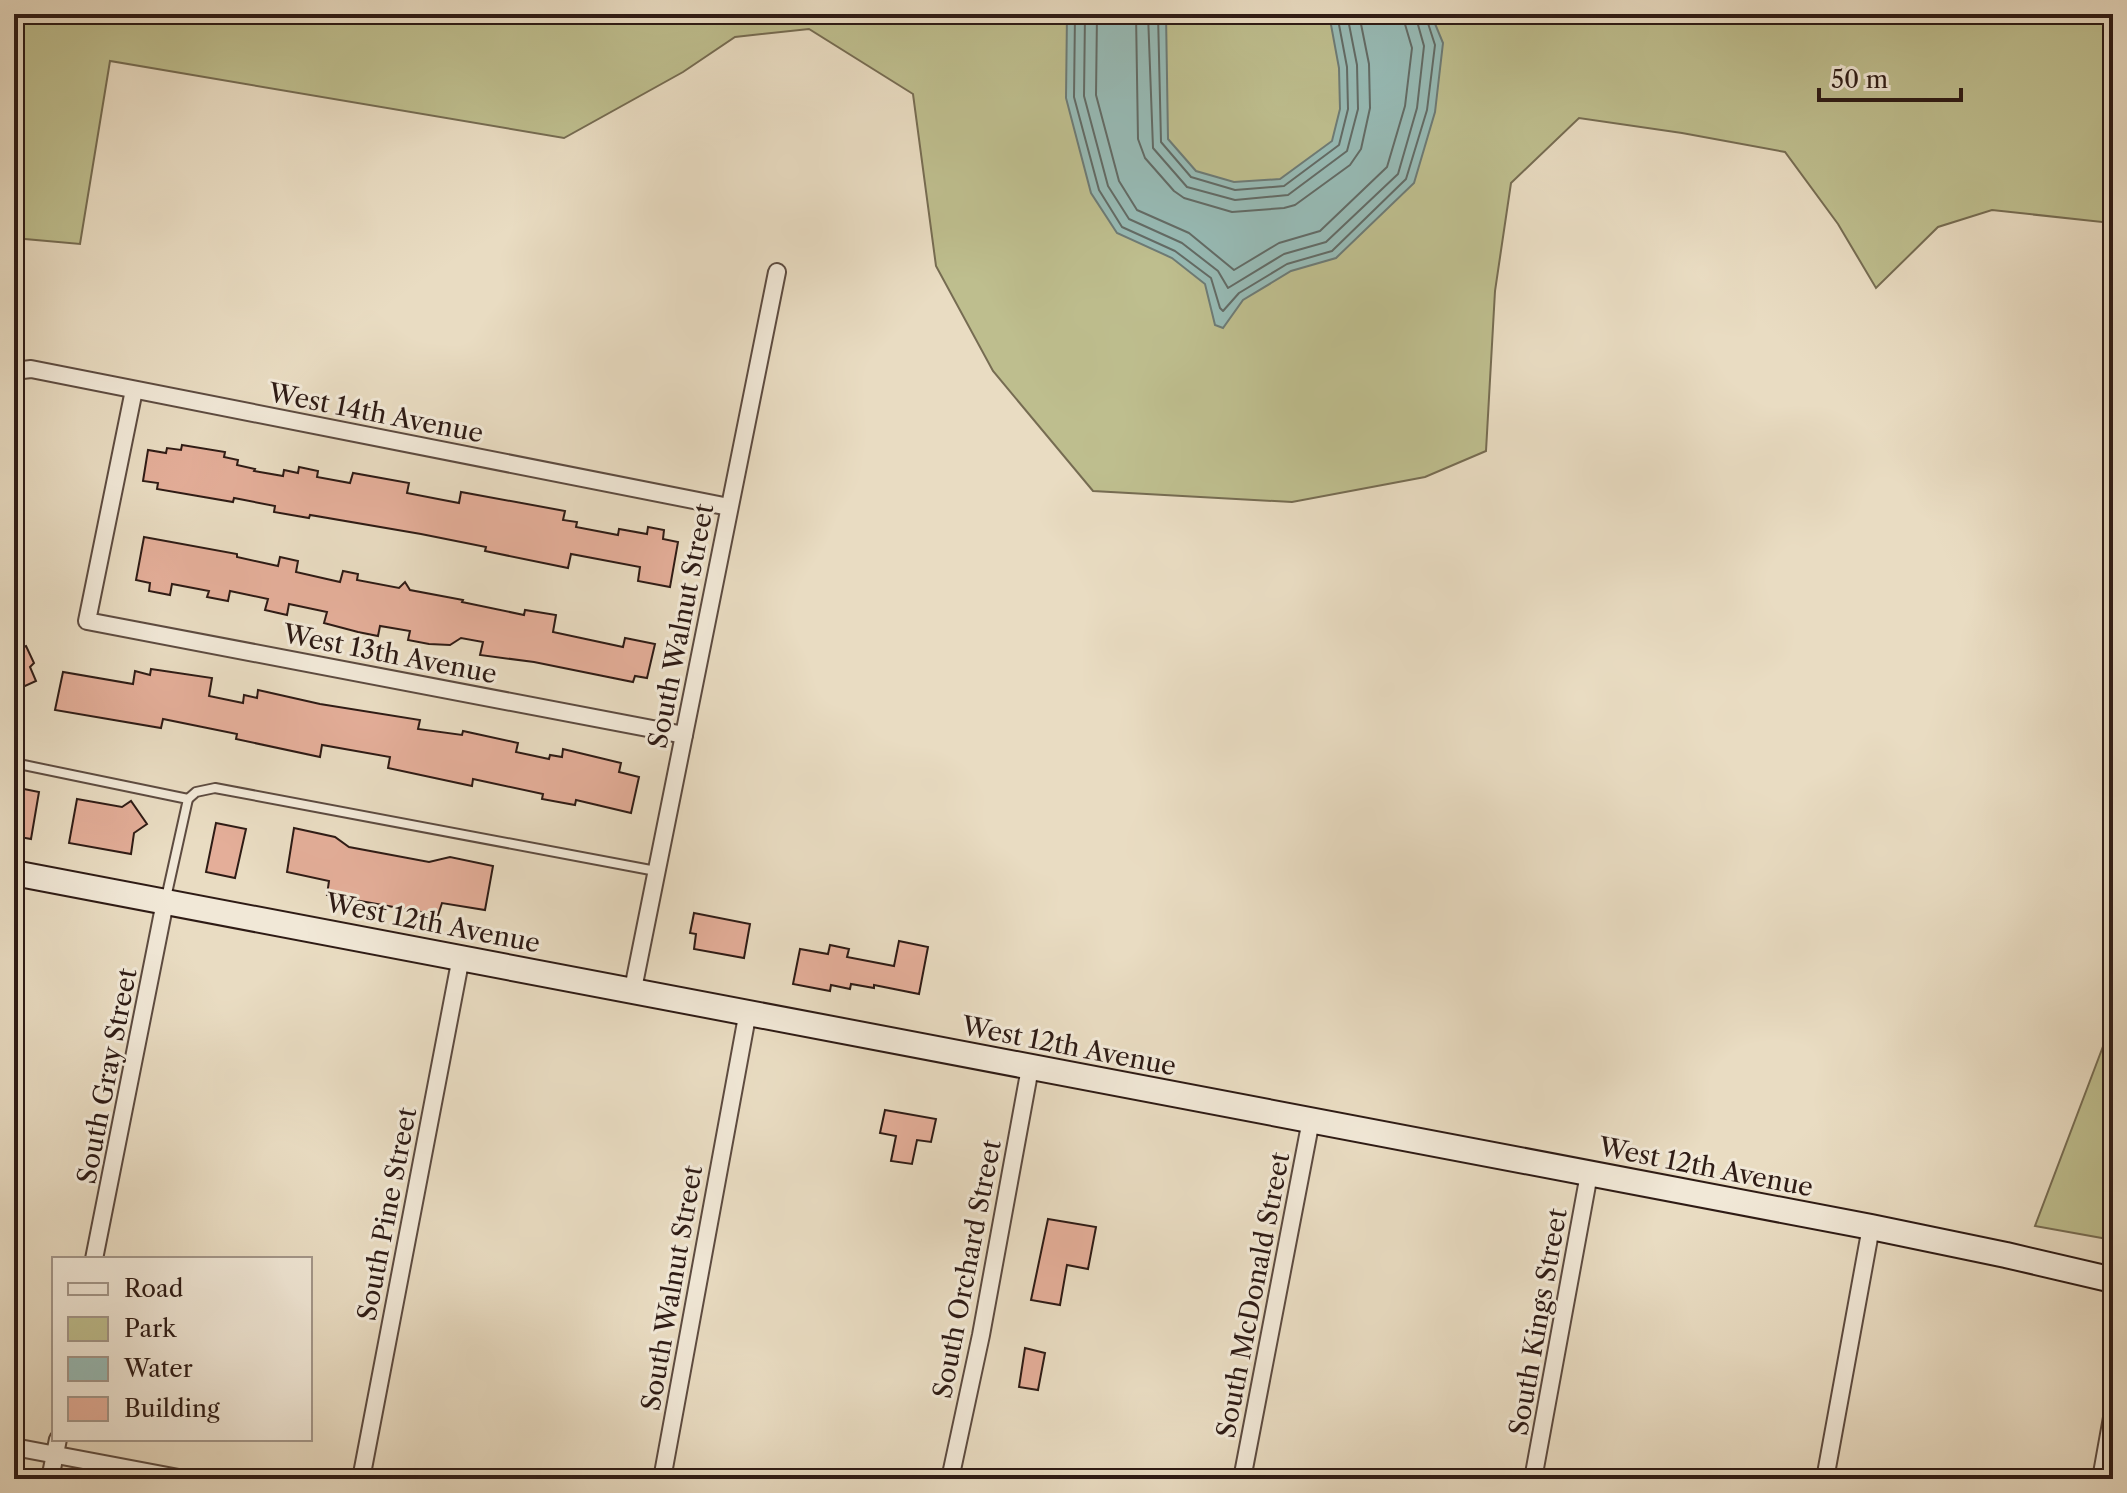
<svg xmlns="http://www.w3.org/2000/svg" width="2127" height="1493" font-family="'Libre Caslon Text',serif">
<style>
.green{fill:#bebe8e;stroke:#766c52;stroke-width:2}
.water{fill:#97bbb6;stroke:#6d7b76;stroke-width:2}
.lines{fill:none;stroke-linecap:round;stroke-linejoin:round}
.shore{stroke:#626b66;stroke-width:2}
.stream{stroke:#6d7b76;stroke-width:6}
.building{fill:#e4ae99;stroke:#2e1b15;stroke-width:2}
.service-casing{stroke:#5d4b40;stroke-width:12}
.minor-casing{stroke:#5d4b40;stroke-width:20}
.secondary-casing{stroke:#2e1b15;stroke-width:28}
.service{stroke:#f1e8d7;stroke-width:8}
.minor{stroke:#f1e8d7;stroke-width:16}
.secondary{stroke:#f1e8d7;stroke-width:24}
.labels{text-anchor:middle;dominant-baseline:central;stroke-width:6;stroke-linejoin:round;paint-order:stroke}
.street-label{font-size:26px;fill:#2e1b15;stroke:#f1e8d7}
</style>
<rect width="100%" height="100%" fill="#e9dcc2"/>
<filter id="stains"><feTurbulence type="fractalNoise" baseFrequency=".0025" numOctaves="4"/><feColorMatrix values="0 0 0 0 .2 0 0 0 0 .09 0 0 0 0 .02 0 0 0 .5 -.17"/></filter>
<radialGradient id="worn" r=".72"><stop offset=".6" stop-color="#630" stop-opacity="0"/><stop offset="1" stop-color="#630" stop-opacity=".3"/></radialGradient>
<g class="green">
<polygon points="14,14 2113,14 2113,206 2111,223 1992,210 1938,227 1876,288 1838,224 1785,152 1682,133 1579,118 1511,183 1495,291 1486,451 1425,477 1292,502 1093,491 993,371 936,266 913,94 809,29 735,37 683,72 564,138 110,61 80,244 14,238"/>
<polygon points="2113,1020 2113,1240 2035,1226"/>
</g>
<polygon class="water" points="1067,14 1166,14 1168,139 1196,171 1234,182 1280,179 1332,141 1340,109 1339,68 1329,14 1431,14 1443,43 1435,112 1414,183 1336,258 1291,271 1243,300 1223,328 1215,325 1205,284 1172,258 1117,233 1091,193 1066,98"/>
<g class="lines">
<g class="shore">
<polyline points="1075,14 1074,97 1099,190 1122,227 1175,251 1211,278 1220,308 1223,311 1239,293 1287,264 1332,251 1406,179 1427,110 1435,45 1425,14"/>
<polyline points="1085,14 1084,96 1108,186 1129,219 1182,243 1218,271 1228,288 1284,254 1326,242 1398,174 1417,108 1424,46 1415,14"/>
<polyline points="1097,14 1096,95 1119,181 1137,210 1189,233 1234,270 1279,243 1320,231 1387,167 1405,106 1412,48 1402,14"/>
<polyline points="1136,14 1138,139 1145,158 1174,191 1184,198 1232,212 1284,208 1295,205 1350,165 1361,149 1370,108 1369,64 1359,14"/>
<polyline points="1148,14 1153,148 1187,187 1235,200 1288,195 1347,151 1358,109 1357,65 1347,14"/>
<polyline points="1158,14 1161,142 1191,177 1235,190 1284,186 1339,145 1348,109 1347,67 1337,14"/>
</g>
<g class="stream">
<polyline points="1815,14 1836,22 1914,14"/>
<polyline points="2112,16 2108,86 2113,88"/>
</g>
</g>
<g class="building">
<polygon points="182,445 225,452 224,457 238,460 237,465 255,469 254,471 283,476 284,470 298,473 299,467 318,471 317,477 350,483 353,473 409,483 407,493 438,499 459,503 461,492 565,511 563,520 577,522 576,527 618,535 619,529 647,534 648,527 664,530 663,539 678,542 670,587 638,581 640,567 571,554 568,568 485,551 486,547 421,534 310,515 309,518 274,512 275,506 234,498 233,502 157,489 158,483 143,481 148,450 166,453 167,448 181,450"/>
<polygon points="144,537 237,554 237,557 278,566 280,557 298,561 296,572 340,582 343,571 358,574 357,580 399,588 405,582 410,590 463,600 462,602 524,615 525,610 556,615 553,632 623,647 625,638 655,644 647,678 635,676 633,682 534,662 480,655 483,642 461,638 450,645 429,644 408,640 410,631 380,626 378,636 358,632 324,623 327,612 289,604 287,615 265,610 268,599 230,591 228,601 207,597 209,591 172,584 170,595 149,591 150,583 136,580"/>
<polygon points="26,646 34,663 30,667 36,681 14,691 14,651"/>
<polygon points="151,669 212,678 209,696 243,703 244,695 257,698 258,690 320,704 420,720 418,729 462,735 463,731 518,743 516,752 549,759 550,755 562,757 563,749 621,763 619,772 639,777 631,813 576,800 575,805 542,799 543,794 473,779 472,786 388,768 390,757 322,745 320,757 236,739 237,734 163,719 161,728 55,710 63,672 133,684 135,671 150,675"/>
<polygon points="14,787 39,792 31,839 14,836"/>
<polygon points="77,799 122,807 131,801 147,824 134,833 131,854 69,843"/>
<polygon points="216,823 246,829 235,878 206,872"/>
<polygon points="294,828 335,837 349,847 429,862 450,857 493,866 485,910 442,903 438,915 327,895 329,881 287,872"/>
<polygon points="694,913 750,924 744,958 694,949 696,934 690,933"/>
<polygon points="899,941 928,947 919,994 874,985 874,988 851,984 850,989 831,985 830,991 793,984 800,949 828,954 830,945 849,949 847,957 894,966"/>
<polygon points="885,1110 936,1119 931,1142 917,1140 912,1164 891,1161 896,1136 880,1133"/>
<polygon points="1048,1219 1096,1227 1088,1269 1067,1265 1060,1305 1031,1300"/>
<polygon points="1025,1348 1045,1353 1038,1390 1019,1387"/>
</g>
<g class="lines">
<g class="service-casing">
<g id="service">
<polyline points="14,763 188,799 166,898"/>
<polyline points="188,799 196,792 215,788 656,871"/>
</g>
</g>
<g class="minor-casing">
<g id="minor">
<polyline points="14,371 31,369 729,507"/>
<polyline points="134,390 87,621 684,735"/>
<polyline points="633,989 777,272"/>
<polyline points="94,1259 165,902"/>
<polyline points="14,1447 184,1479"/>
<polyline points="50,1479 58,1439"/>
<polyline points="361,1479 461,957"/>
<polyline points="662,1479 748,1011"/>
<polyline points="950,1479 981,1335 1030,1068"/>
<polyline points="1242,1479 1311,1120"/>
<polyline points="1533,1479 1589,1174"/>
<polyline points="1825,1479 1871,1227"/>
<polyline points="2101,1479 2113,1412"/>
</g>
</g>
<g class="secondary-casing">
<polyline id="secondary" points="14,873 1871,1227 2006,1255 2113,1280"/>
</g>
<use href="#service" class="service"/>
<use href="#minor" class="minor"/>
<use href="#secondary" class="secondary"/>
</g>
<g class="labels">
<g class="street-label">
<text transform="translate(376 413) rotate(11)">West 14th Avenue</text>
<text transform="translate(681 626) rotate(-79)">South Walnut Street</text>
<text transform="translate(390 654) rotate(11)">West 13th Avenue</text>
<text transform="translate(433 923) rotate(11)">West 12th Avenue</text>
<text transform="translate(1069 1046) rotate(11)">West 12th Avenue</text>
<text transform="translate(107 1076) rotate(-79)">South Gray Street</text>
<text transform="translate(1706 1167) rotate(11)">West 12th Avenue</text>
<text transform="translate(387 1214) rotate(-79)">South Pine Street</text>
<text transform="translate(967 1269) rotate(-79)">South Orchard Street</text>
<text transform="translate(672 1288) rotate(-80)">South Walnut Street</text>
<text transform="translate(1253 1295) rotate(-79)">South McDonald Street</text>
<text transform="translate(1538 1322) rotate(-80)">South Kings Street</text>
</g>
</g>
<rect width="2127" height="1493" fill="none" stroke="#e9dcc2" stroke-width="48"/>
<rect x="16" y="16" width="2095" height="1461" fill="none" stroke="#2e1b15" stroke-width="4"/>
<rect x="24" y="24" width="2079" height="1445" fill="none" stroke="#2e1b15" stroke-width="2"/>
<rect x="52" y="1257" width="260" height="184" fill="#f1e8d7" stroke="#a39689" stroke-width="2"/>
<rect x="68" y="1283" width="40" height="12" fill="#f1e8d7" stroke="#a39689" stroke-width="2"/>
<text x="124" y="1297" font-size="24" fill="#2e1b15">Road</text>
<rect x="68" y="1317" width="40" height="24" fill="#bebe8e" stroke="#a39689" stroke-width="2"/>
<text x="124" y="1337" font-size="24" fill="#2e1b15">Park</text>
<rect x="68" y="1357" width="40" height="24" fill="#97bbb6" stroke="#a39689" stroke-width="2"/>
<text x="124" y="1377" font-size="24" fill="#2e1b15">Water</text>
<rect x="68" y="1397" width="40" height="24" fill="#e4ae99" stroke="#a39689" stroke-width="2"/>
<text x="124" y="1417" font-size="24" fill="#2e1b15">Building</text>
<path d="M1819 88v12h142v-12" fill="none" stroke="#2e1b15" stroke-width="4"/>
<text x="1831" y="88" font-size="24" fill="#2e1b15" stroke="#f1e8d7" stroke-width="6" paint-order="stroke">50 m</text>
<rect width="100%" height="100%" filter="url(#stains)"/>
<rect width="100%" height="100%" fill="url(#worn)"/>
</svg>
